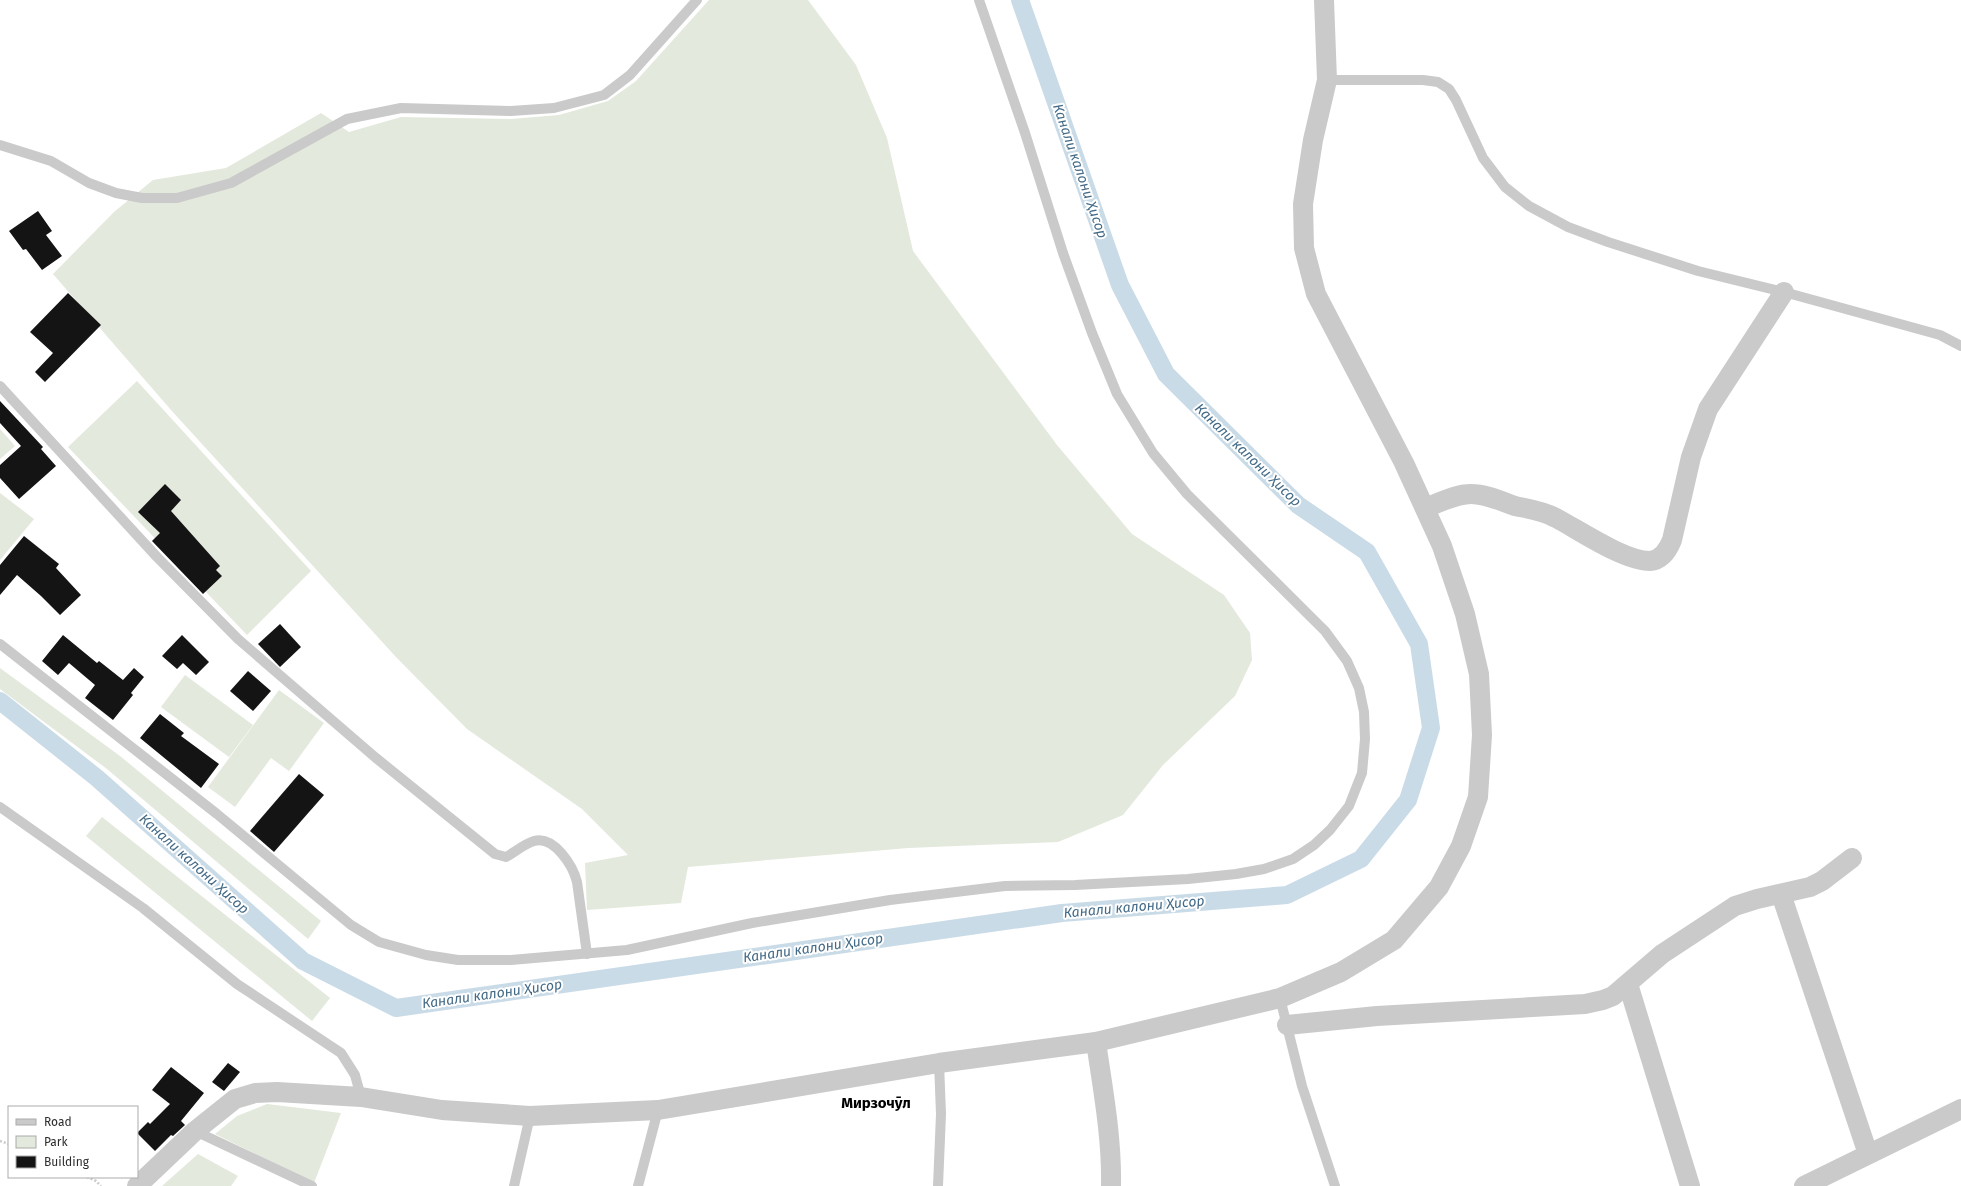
<svg xmlns="http://www.w3.org/2000/svg" width="1961" height="1186" font-family="'Fira Sans',sans-serif">
<style>
.green{fill:#e3e9dc}
.lines{fill:none;stroke-linecap:round;stroke-linejoin:round}
.canal{stroke:#cadbe8;stroke-width:18}
.building{fill:#141414}
.path{stroke:#cacaca;stroke-width:2.5;stroke-dasharray:2 2;stroke-linecap:butt}
.lane{stroke:#cacaca;stroke-width:10}
.street{stroke:#cacaca;stroke-width:20}
.labels{text-anchor:middle;dominant-baseline:central;stroke-width:4;stroke-linejoin:round;paint-order:stroke}
.water-label{font-size:14px;font-style:italic;fill:#436a87;stroke:#fff}
.quarter-label{font-size:15px;font-weight:bold;fill:#000;stroke:#fff}
</style>
<rect width="100%" height="100%" fill="#fff"/>
<g class="green">
<polygon points="709,0 808,0 856,65 887,138 913,251 1057,445 1132,534 1224,595 1250,633 1252,660 1235,696 1163,765 1123,815 1058,842 908,848 688,867 681,903 587,910 585,863 628,855 582,809 467,729 395,656 171,410 53,274 114,212 153,180 226,168 321,113 349,132 401,117 511,119 559,115 608,101 636,81"/>
<polygon points="137,381 311,571 247,635 68,447"/>
<polygon points="0,429 15,446 0,459"/>
<polygon points="0,493 34,519 0,560"/>
<polygon points="0,668 120,756 321,921 308,939 107,769 0,689"/>
<polygon points="185,675 253,725 229,757 161,707"/>
<polygon points="279,690 324,723 289,771 271,758 235,807 208,787"/>
<polygon points="102,817 330,998 312,1021 86,836"/>
<polygon points="267,1104 341,1113 314,1183 215,1134 237,1116"/>
<polygon points="198,1154 238,1176 231,1186 162,1186"/>
</g>
<g class="lines">
<polyline class="canal" points="0,701 97,778 303,961 396,1008 1062,913 1287,895 1361,859 1408,800 1431,728 1419,644 1367,552 1298,505 1166,374 1120,285 1020,0"/>
</g>
<g class="building">
<polygon points="38,211 52,231 46,235 62,256 42,270 26,249 23,250 9,231"/>
<polygon points="68,293 101,325 45,382 35,372 53,353 30,332"/>
<polygon points="0,401 43,447 41,449 56,466 19,499 0,478 0,465 21,446 0,423"/>
<polygon points="165,484 181,500 171,511 220,566 216,570 222,576 203,594 152,541 160,533 138,512"/>
<polygon points="24,536 59,564 56,568 81,595 60,615 41,596 17,575 0,595 0,565"/>
<polygon points="280,624 301,647 280,667 258,644"/>
<polygon points="63,635 97,663 99,661 123,680 134,668 144,677 131,693 133,695 113,720 85,698 95,685 69,663 58,675 42,661"/>
<polygon points="182,635 209,662 196,675 183,663 177,669 162,656"/>
<polygon points="248,671 271,691 253,711 230,691"/>
<polygon points="160,714 184,733 181,736 219,764 201,788 140,738"/>
<polygon points="299,774 324,795 274,852 250,831"/>
<polygon points="228,1063 240,1072 224,1091 212,1082"/>
<polygon points="171,1067 204,1093 181,1121 185,1125 173,1136 171,1135 155,1151 137,1133 148,1122 150,1124 170,1104 152,1090"/>
</g>
<g class="lines">
<g class="path">
<polyline points="0,1141 9,1144"/>
<polyline points="87,1177 96,1181 101,1186"/>
</g>
<g class="lane">
<polyline points="1327,80 1423,80 1438,82 1449,89 1456,100 1483,158 1505,187 1529,206 1568,227 1608,242 1698,271 1784,292 1940,335 1961,346"/>
<polyline points="0,145 51,161 89,183 116,193 142,198 177,198 231,183 347,119 401,108 511,111 554,108 604,95 630,75 697,0"/>
<path d="M0,386L157,557L238,639L376,758L495,854L506,857C515,852 524,844 534,841C554,835 573,866 577,882L587,954"/>
<polyline points="0,644 217,814 351,925 379,942 426,955 458,960 511,960 627,950 752,923 890,900 1005,886 1075,885 1188,879 1236,874 1264,869 1293,859 1314,845 1330,830 1349,806 1362,773 1365,739 1364,712 1359,688 1347,661 1325,631 1187,494 1153,453 1117,394 1092,333 1063,253 1025,133 979,0"/>
<polyline points="0,807 143,908 237,984 341,1053 355,1075 361,1097"/>
<polyline points="1280,998 1302,1086 1335,1186"/>
<polyline points="195,1131 312,1186"/>
<polyline points="514,1186 530,1116"/>
<polyline points="638,1186 658,1110"/>
<polyline points="938,1186 941,1114 939,1063"/>
</g>
<g class="street">
<path d="M1425,508C1439,503 1455,494 1471,494C1486,494 1501,501 1515,506C1529,509 1544,511 1556,518C1579,530 1624,561 1650,561C1662,560 1668,550 1672,540L1691,457L1708,409L1784,292"/>
<polyline points="1781,894 1868,1154"/>
<polyline points="1628,984 1690,1186"/>
<polyline points="1287,1025 1377,1016 1585,1004 1603,1000 1613,996 1662,954 1735,906 1757,899 1810,887 1822,881 1852,858"/>
<path d="M1096,1042C1103,1090 1112,1138 1111,1186"/>
<polyline points="137,1186 195,1131 235,1099 255,1093 277,1092 361,1097 442,1110 530,1116 658,1110 939,1063 1096,1042 1280,998 1341,972 1394,940 1439,887 1461,846 1478,797 1482,735 1479,674 1465,614 1442,546 1404,463 1316,294 1304,248 1303,204 1313,140 1327,80 1324,0"/>
<polyline points="1804,1186 1961,1109"/>
</g>
</g>
<g class="labels">
<g class="water-label">
<text transform="translate(1080 171) rotate(71)">Канали калони Ҳисор</text>
<text transform="translate(1248 455) rotate(44)">Канали калони Ҳисор</text>
<text transform="translate(194 864) rotate(42)">Канали калони Ҳисор</text>
<text transform="translate(1134 907) rotate(-5)">Канали калони Ҳисор</text>
<text transform="translate(813 948) rotate(-8)">Канали калони Ҳисор</text>
<text transform="translate(492 994) rotate(-8)">Канали калони Ҳисор</text>
</g>
<g class="quarter-label">
<text x="876" y="1103">Мирзочӯл</text>
</g>
</g>
<rect x="8" y="1106" width="130" height="72" fill="#ffffff" stroke="#ababab"/>
<rect x="16" y="1119" width="20" height="6" fill="#cacaca" stroke="#ababab"/>
<text x="44" y="1126" font-size="12" fill="#2d2d2d">Road</text>
<rect x="16" y="1136" width="20" height="12" fill="#e3e9dc" stroke="#ababab"/>
<text x="44" y="1146" font-size="12" fill="#2d2d2d">Park</text>
<rect x="16" y="1156" width="20" height="12" fill="#141414" stroke="#ababab"/>
<text x="44" y="1166" font-size="12" fill="#2d2d2d">Building</text>
</svg>
